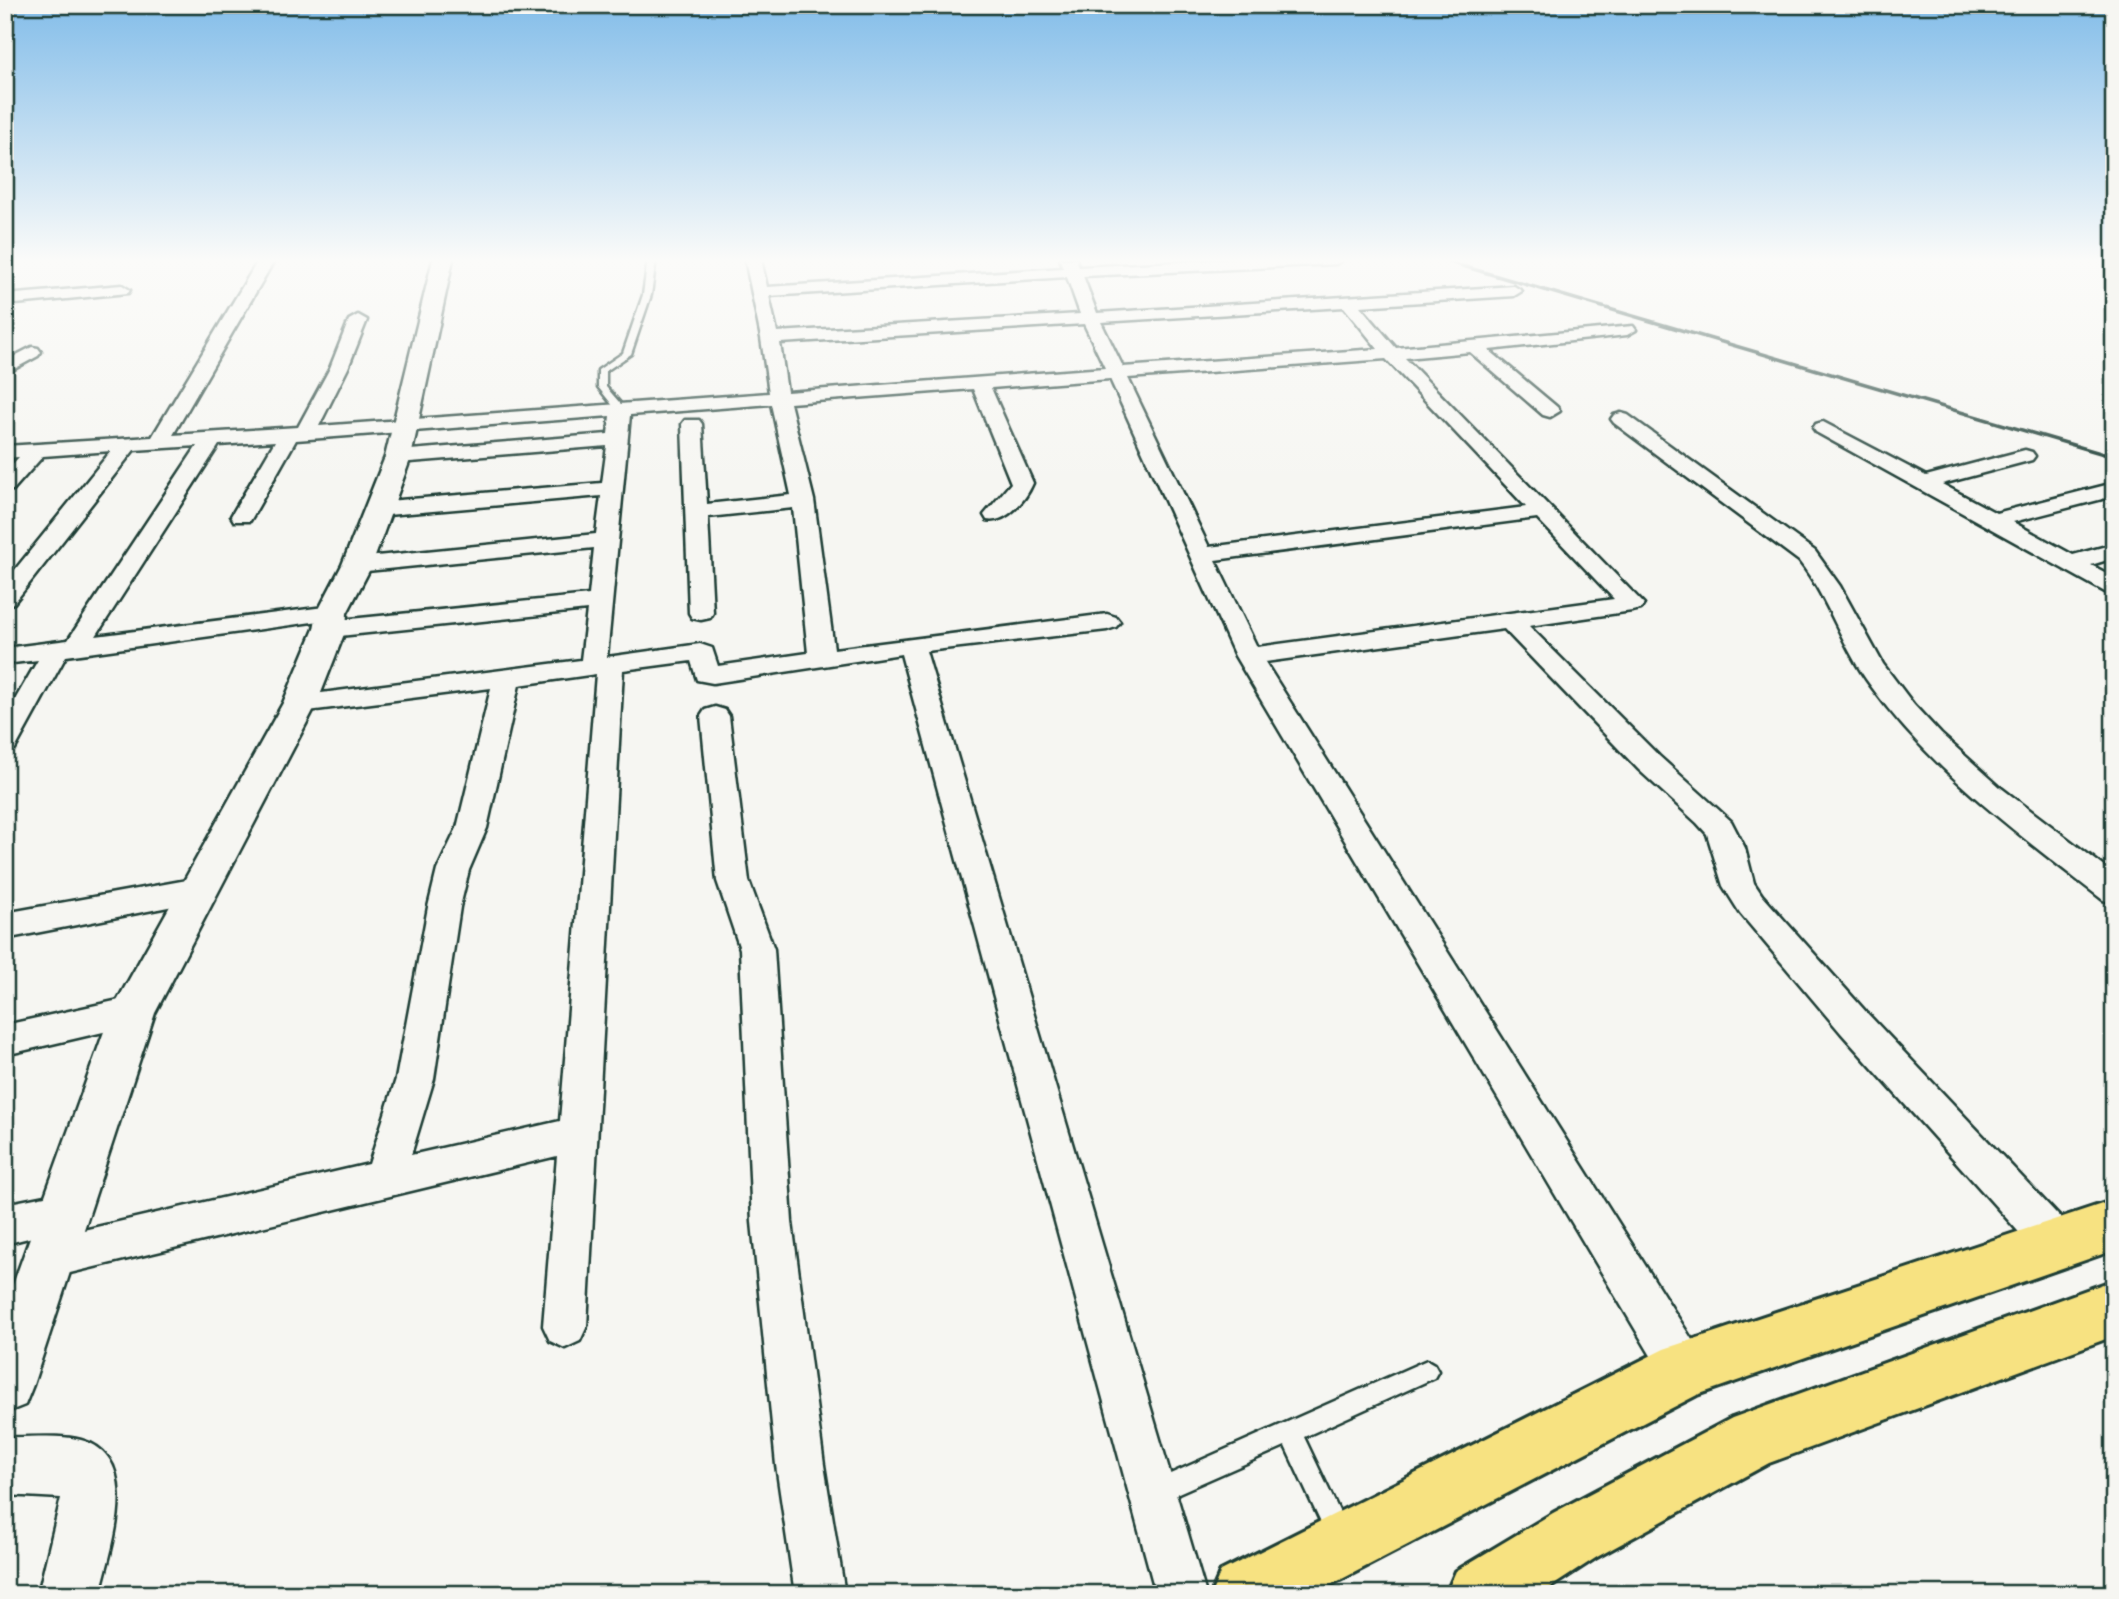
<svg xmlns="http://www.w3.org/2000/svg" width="2119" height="1599" font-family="Delius,sans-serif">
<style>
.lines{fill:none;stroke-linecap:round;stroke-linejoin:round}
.service-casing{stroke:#1f3d34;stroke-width:5}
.minor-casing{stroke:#1f3d34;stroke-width:5}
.tertiary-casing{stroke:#1f3d34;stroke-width:5}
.primary-casing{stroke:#1f3d34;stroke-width:6}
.service{fill:#f6f6f2;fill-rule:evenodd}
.minor{fill:#f6f6f2;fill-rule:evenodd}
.tertiary{fill:#f6f6f2;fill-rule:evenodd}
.primary{fill:#f7e281;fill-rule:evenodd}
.rail{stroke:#1f3d34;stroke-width:3.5}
</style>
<rect width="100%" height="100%" fill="#f6f6f2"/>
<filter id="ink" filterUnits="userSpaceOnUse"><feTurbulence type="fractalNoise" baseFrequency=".0143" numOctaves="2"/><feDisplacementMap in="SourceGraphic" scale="14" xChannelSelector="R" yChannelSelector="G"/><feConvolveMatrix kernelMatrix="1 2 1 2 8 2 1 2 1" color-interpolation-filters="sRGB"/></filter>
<g filter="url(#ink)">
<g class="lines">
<g class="service-casing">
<g id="service">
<polygon points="648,259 656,259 651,295 631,354 606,371 606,387 626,410 621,413 618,412 598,387 598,370 623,353 643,295"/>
<polygon points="1427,1360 1434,1364 1438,1371 1434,1378 1304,1437 1349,1532 1345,1540 1337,1544 1329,1540 1285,1446 1158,1502 1150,1499 1147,1491 1150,1483"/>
</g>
</g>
<g class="minor-casing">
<g id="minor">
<path d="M259,259H275L173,435L298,427L330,368L349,320L358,315L367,320L348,368L319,426L769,393L761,338L745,259H761L767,287L1063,268L1060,259H1076L1079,267L1240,259H1344L1336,264L1083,276L1097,313L1514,286L1522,291L1514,296L1360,306L1396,348L1633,326L1636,330L1627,335L1489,350L1557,407L1560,411L1550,417L1543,415L1470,352L1405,358L1644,604L1641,609L1632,611L1529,626L1659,756L1731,821L1745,848L1754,883L1762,895L1867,1013L2072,1230L2078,1244L2072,1258L2057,1264L2042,1258L1841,1033L1740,913L1723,886L1707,834L1697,823L1639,770L1504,629L1265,662L1701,1354L1707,1370L1701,1386L1685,1392L1669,1386L1235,656L1110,379L991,388L1033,483C1026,500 1006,524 987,520L984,515L1011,483L973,389L790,403L814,500L834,649L1107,614L1116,617L1120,622L1116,627L1107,630L926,651L1206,1594H1156L901,654L713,683L697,680L691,661L623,670L587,1326L580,1341L565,1348L550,1341L543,1326L557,1156L49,1278L34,1272L28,1258L34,1244L49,1238L369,1164L396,1079L428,907L437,870L457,828L491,688L300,712L290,709L286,703L290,697L581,660L587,610L330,637L321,634L317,629L321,624L330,621L589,595L594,548L357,572L349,570L345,565L349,560L357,558L596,534L601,496L376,516L368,514L365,509L368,504L376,502L602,483L607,446L398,463L391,461L388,457L391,453L398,451L608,434L610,416L296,440L253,516L250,521H234L231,516L275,441L219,445L96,636L332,606L341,608L344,613L341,618L66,656L15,749L5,751V717L38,660L5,664V648L68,640L197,446L134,450L14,603L5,605V582L111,451L43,456L13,490L5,491V472L19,457L5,458V446L152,437ZM1067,277L1080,314L777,332L769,296ZM1344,307L1378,349L1123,367L1101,322ZM1084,324L1105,368L787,392L780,343ZM1386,359L1526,507L1209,547L1128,378ZM771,404L791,495L707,504L702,424L699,420H685L682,424L689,613L692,618L701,620L710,618L713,613L708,517L793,508L808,653L718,666L712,648L700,644L607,657L630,415ZM1537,518L1614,599L1257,647L1215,560ZM596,674L560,1121L411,1155L434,1079L460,907L469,870L487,828L519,685Z"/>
<polygon points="122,285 130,290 128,293 5,305 5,295"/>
<polygon points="32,347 38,348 41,352 38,356 5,374 5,361"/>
<path d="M1621,413L1628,415L1815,551L1840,586L1883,664L1914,705L1941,734L2000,787L2114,874V903L2103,900C2020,835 1933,772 1871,686C1842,647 1829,599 1799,561L1614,423L1611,419L1614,415Z"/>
<polygon points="1823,422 1926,476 2025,450 2032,452 2035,456 2032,460 1942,484 1996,513 2114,483 2114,496 2013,522 2073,555 2114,544 2114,558 2091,565 2114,577 2114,594 2105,592 1816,432 1813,428 1816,424"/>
<polygon points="715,707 725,710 729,716 749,881 774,949 792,1222 824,1465 845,1594 795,1594 776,1465 752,1222 740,949 717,881 701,716 705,710"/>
<polygon points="198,878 209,881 214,890 209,899 5,939 5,913"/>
<polygon points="133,997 146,1002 151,1012 146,1022 5,1055 5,1025"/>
<polygon points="65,1192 79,1197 85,1211 79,1225 5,1244 5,1204"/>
</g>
</g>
<g class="tertiary-casing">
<g id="tertiary">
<polygon points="433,259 453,259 411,457 372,565 347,613 346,629 317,703 155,1013 33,1385 25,1405 5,1413 5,1307 111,1012 283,703 314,629 317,613 342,565 385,457"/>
<path d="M5,1437C29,1438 58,1434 81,1440C145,1457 110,1550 100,1594H38L61,1498L5,1495Z"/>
</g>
</g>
<g class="primary-casing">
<g id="primary">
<polygon points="2114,1200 2114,1250 1697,1395 1313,1594 1211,1594 1221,1571 1664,1349"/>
<polygon points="2114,1280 2114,1336 1769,1463 1597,1557 1540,1594 1446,1594 1456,1571 1553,1513 1732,1418"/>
</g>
</g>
<use href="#service" class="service"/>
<use href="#minor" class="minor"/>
<use href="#tertiary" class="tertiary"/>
<use href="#primary" class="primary"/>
<polyline class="rail" points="1439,259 2114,457"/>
</g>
</g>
<linearGradient id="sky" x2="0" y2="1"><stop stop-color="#83bde9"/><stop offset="0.54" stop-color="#fbfbf9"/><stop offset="1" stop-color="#fbfbf9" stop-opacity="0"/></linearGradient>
<rect width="2119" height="483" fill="url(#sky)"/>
<rect width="2119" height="1599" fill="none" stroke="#f6f6f2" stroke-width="28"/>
<rect x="14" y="14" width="2091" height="1571" fill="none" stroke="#1f3d34" stroke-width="2.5" filter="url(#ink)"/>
</svg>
